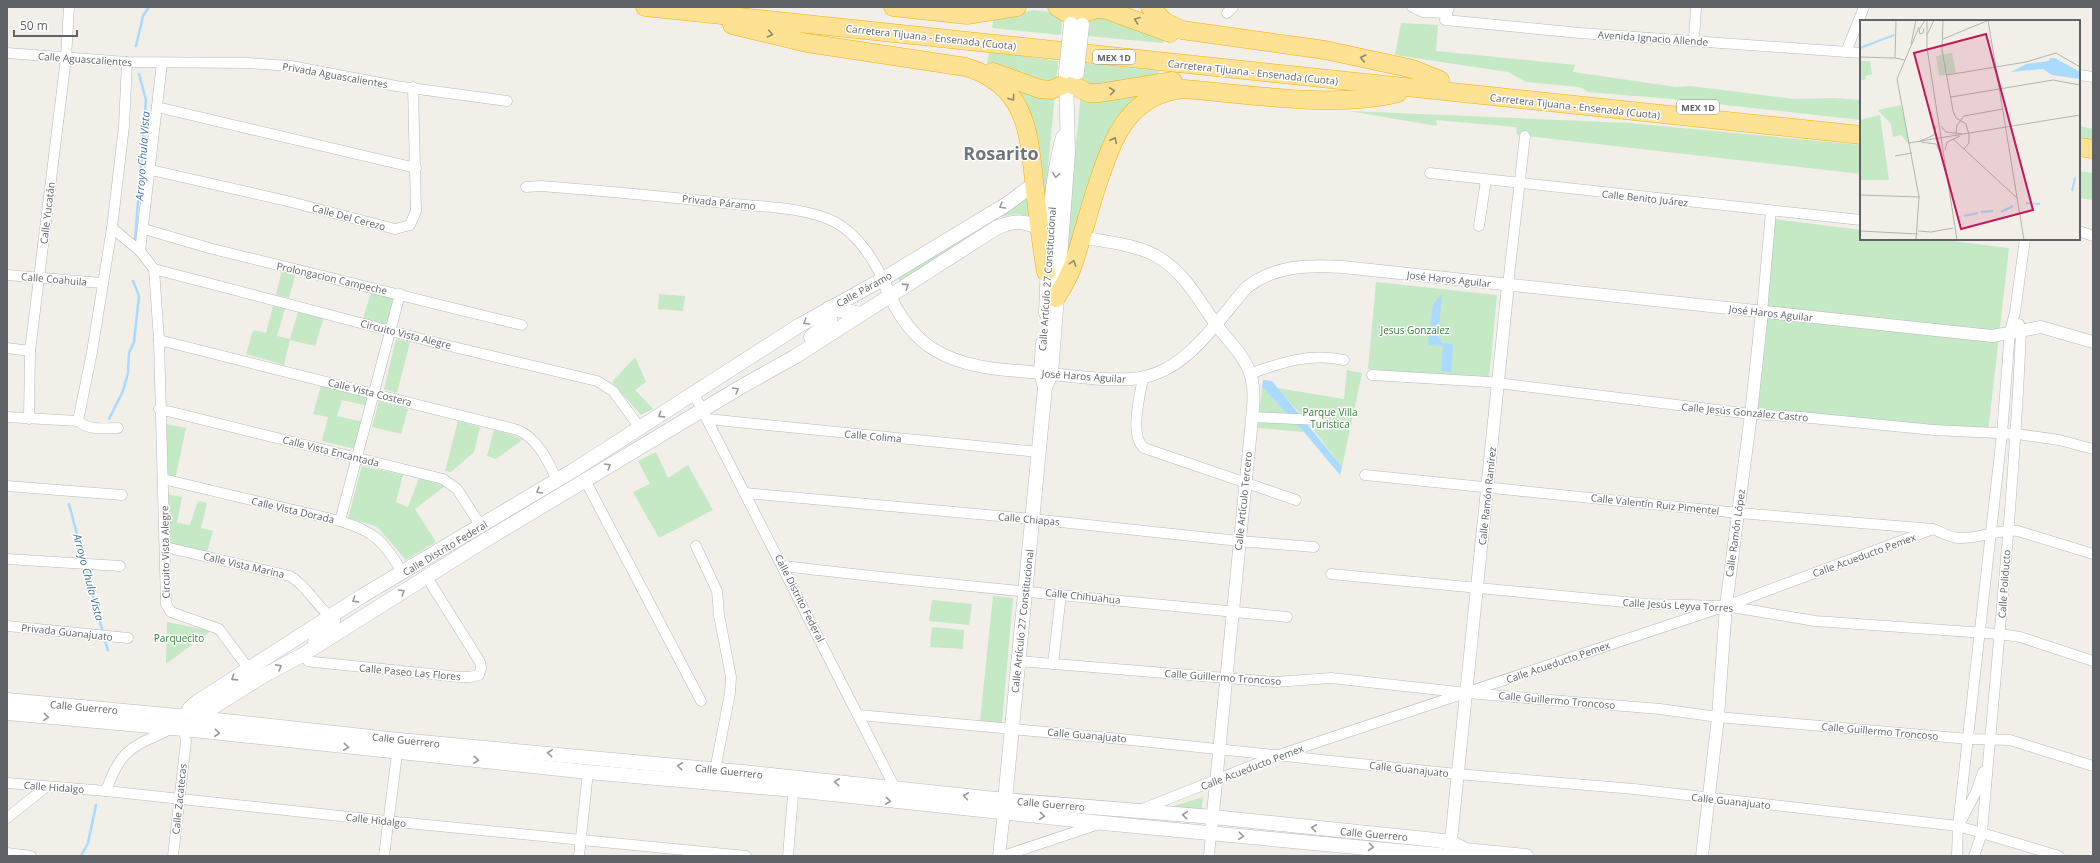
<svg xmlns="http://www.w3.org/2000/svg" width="2100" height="863" font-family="'Open Sans',sans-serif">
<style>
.green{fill:#c5e8c5}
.water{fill:#aadaff}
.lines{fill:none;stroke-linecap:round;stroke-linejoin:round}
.stream{stroke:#aadaff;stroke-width:2.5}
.minor-casing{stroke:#b5b8bc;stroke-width:11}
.tertiary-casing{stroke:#b5b8bc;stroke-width:13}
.secondary-casing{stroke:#b6babf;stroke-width:15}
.motorway-casing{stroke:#f9ab00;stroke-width:19}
.minor{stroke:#fff;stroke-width:10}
.tertiary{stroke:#fff;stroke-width:12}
.secondary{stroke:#fff;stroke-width:14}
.motorway{stroke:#fde293;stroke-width:18}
.secondary-bridge-casing{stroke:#b6babf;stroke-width:15;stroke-linecap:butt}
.secondary-bridge{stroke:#fff;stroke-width:14}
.oneway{stroke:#8e8975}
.oneway2{stroke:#979a9d}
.labels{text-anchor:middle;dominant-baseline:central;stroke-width:3;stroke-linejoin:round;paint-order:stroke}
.shield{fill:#fff;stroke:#8f9295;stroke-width:1}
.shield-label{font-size:9px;font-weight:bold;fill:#5f6368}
.street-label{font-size:10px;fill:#5f6368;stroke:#fff}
.park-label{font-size:10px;fill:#348238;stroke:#fff}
.water-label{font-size:11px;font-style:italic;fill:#4174aa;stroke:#fff}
.town-label{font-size:18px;font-weight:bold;fill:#70757a;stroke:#fff}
.inset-river{fill:none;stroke:#aadaff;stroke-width:2}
.inset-road{fill:none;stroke:#b3b3b1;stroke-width:1}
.view{fill:#c2185b;fill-opacity:0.15;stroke:#c2185b;stroke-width:2}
.inset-edge{fill:none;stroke:#5f6368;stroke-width:2}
</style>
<rect width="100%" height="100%" fill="#f1efe8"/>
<g class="green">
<polygon points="1034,10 1050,12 1062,18 1061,35 992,28 994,18"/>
<polygon points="1098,15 1164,35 1163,43 1087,36 1089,20"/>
<polygon points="1401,23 1438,25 1436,51 1575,65 1573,72 1676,87 1691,86 1795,99 1834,98 1861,100 1861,120 1672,99 1588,92 1580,87 1526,82 1508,72 1395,55"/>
<polygon points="989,51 1058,61 1057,77 1046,83 1011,76 987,65"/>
<polygon points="1084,63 1159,71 1158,80 1126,87 1088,84 1082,79"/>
<polygon points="1019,87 1055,94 1042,230 1013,90"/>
<polygon points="1150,88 1140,96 1062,278 1081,94"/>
<polygon points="1349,111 1629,123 1861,145 1861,174 1517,135 1516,127 1436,120 1437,126"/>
<polygon points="2079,126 2093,129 2093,141 2079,139"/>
<polygon points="2079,171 2093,173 2093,200 2079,198"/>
<polygon points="1029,193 1031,216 1016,214 1001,217 999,214"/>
<polygon points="1775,219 1861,230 1861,239 1937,239 2009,248 1988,432 1755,410"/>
<polygon points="990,222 900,282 898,278"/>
<polygon points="282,269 296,272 289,298 276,295"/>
<polygon points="1376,282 1497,295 1489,379 1368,369"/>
<polygon points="371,292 397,299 390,326 363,319"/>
<polygon points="659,294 685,296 683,311 658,309"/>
<polygon points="273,306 285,309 277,336 290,339 298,312 324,317 315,346 290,340 284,365 246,354 253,330 266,333"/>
<polygon points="396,339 410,342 397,393 384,389"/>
<polygon points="635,357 646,382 635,390 653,409 641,415 612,382"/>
<polygon points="1347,370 1362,373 1342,467 1306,420 1277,388 1344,399"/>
<polygon points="321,386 370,398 368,406 342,400 337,416 363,422 356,449 322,441 328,417 313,414"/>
<polygon points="1262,387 1304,432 1258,428"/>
<polygon points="379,401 408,409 401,434 372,427"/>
<polygon points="458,421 480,427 474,452 451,472 445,471"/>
<polygon points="161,423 186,428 175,480 165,477"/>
<polygon points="494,430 513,435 522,440 496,459 487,456"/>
<polygon points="656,452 668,478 688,465 713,510 659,538 633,492 650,484 638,461"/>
<polygon points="362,466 403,475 396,502 408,507 419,478 445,486 415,509 436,542 406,560 379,529 375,526 348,518"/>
<polygon points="167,494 182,497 177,523 190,525 198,501 207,503 201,528 213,531 207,552 169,543"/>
<polygon points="993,596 1013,598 1002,723 980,721"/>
<polygon points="932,600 972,604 969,625 929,621"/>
<polygon points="167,622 211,631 166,664"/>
<polygon points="932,627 964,630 963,649 930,647"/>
<polygon points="1203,797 1201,813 1164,809"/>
</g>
<g class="water">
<polygon points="1442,294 1438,335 1442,343 1453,344 1451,372 1441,371 1443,346 1428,345 1433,304"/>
<polygon points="1263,380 1272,381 1342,467 1340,475 1304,432 1262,387"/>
</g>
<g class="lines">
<g class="stream">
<polyline points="136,46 143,16 149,7"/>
<polyline points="135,240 146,100 139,74"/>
<polyline points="109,419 123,391 128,373 129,353 134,342 139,296 133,281"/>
<polyline points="69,504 84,561"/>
<polyline points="85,566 103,633"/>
<polyline points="104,638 108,650"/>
<polyline points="81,856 88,843 96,805"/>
</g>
<g class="minor-casing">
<g id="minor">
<polyline points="1412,7 1423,12 1447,13"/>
<polyline points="1449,7 1445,20 1580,33 1861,53"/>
<polyline points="1227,13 1233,7"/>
<polyline points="1694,41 1696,7"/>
<polyline points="1846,52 1864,7"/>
<polyline points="7,53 127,62 248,63 291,66 396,86 507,101"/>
<polyline points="2079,75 2093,77"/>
<polyline points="157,107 416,168"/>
<polyline points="151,170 287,201 395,229 410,225 416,211 413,87"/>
<polyline points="1430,173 1861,220"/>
<path d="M526,187L541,186C605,191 669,197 734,204C767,207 804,207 835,222C858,235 871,256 883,279"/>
<polyline points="1479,226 1486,180"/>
<polyline points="112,228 140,251 154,269 437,343 597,381 613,391 640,428"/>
<polyline points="144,229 209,248 522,325"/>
<polyline points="2079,231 2093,236"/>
<polyline points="140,251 162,63"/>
<polyline points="154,269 159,340 166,604 171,612 219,629 248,668"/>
<polyline points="7,275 102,283"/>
<polyline points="1508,285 1525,136"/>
<polyline points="1762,312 1771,211"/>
<path d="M159,340L518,430C538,439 548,461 557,480"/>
<polyline points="7,348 30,351"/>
<path d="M1250,374C1282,362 1310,353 1344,360"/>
<polyline points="1372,375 1489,382 1751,414 1801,417 1934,430 2017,434 2059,440 2093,449"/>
<path d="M1143,378C1140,395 1129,436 1144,448L1296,500"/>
<polyline points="694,394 895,788"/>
<polyline points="159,409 443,479 457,489 481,526"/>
<polyline points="7,417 78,421"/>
<polyline points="1252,417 1318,420"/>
<polyline points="29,419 30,351 66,58 69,7"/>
<polyline points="707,419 1038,452"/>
<polyline points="78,421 92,352 112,228 124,126 127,62"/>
<path d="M78,421C89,431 105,428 118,428"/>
<path d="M1365,475L1739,513L1933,529C1941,532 1951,538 1959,538C1979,539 1998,529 2018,531L2093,554"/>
<path d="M163,479L340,521C376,532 383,541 403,573"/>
<polyline points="585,480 701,701"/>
<polyline points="7,486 122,495"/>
<polyline points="745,493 1032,519 1239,541 1314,547"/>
<polyline points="340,521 400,294"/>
<polyline points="696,546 717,591 719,615 731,677 730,693 715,770"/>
<path d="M165,547L290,576C307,586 315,604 330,616"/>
<polyline points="7,559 120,566"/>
<path d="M783,566C951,586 1119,600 1287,617"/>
<polyline points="1331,574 1646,604 1726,606 1815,621 2000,634 2020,637 2093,661"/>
<polyline points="7,626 128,638"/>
<polyline points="304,654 308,661 314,662 460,677 470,677 479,675 481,668 480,662 426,576"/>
<polyline points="1018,661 1275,682 1331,678 1467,693 1660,709 1718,717 1969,739 2010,740 2093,766"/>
<polyline points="1053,664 1061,594"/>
<polyline points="859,715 1121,739 1457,774 1634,789 1958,826 2059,856"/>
<polyline points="7,783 106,791 387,821 746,856"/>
<path d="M106,791C121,748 132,747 171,729"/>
<polyline points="1140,810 1276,756 1726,606 1933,529"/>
<polyline points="7,818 46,787"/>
<polyline points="1961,821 1976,792 1983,772"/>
<polyline points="7,853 31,856"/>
<polyline points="173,856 186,741 184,729"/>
<polyline points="384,856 398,746"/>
<polyline points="579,856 588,772"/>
<polyline points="788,856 794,783"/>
<polyline points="1003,856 1099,824"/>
<polyline points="1209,856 1211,833"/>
<polyline points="1957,856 1958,826 2002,434 2010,331 2015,312 2025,239"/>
<path d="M1974,856L1982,833C1996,665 2014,498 2021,330L2019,324"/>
</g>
</g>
<g class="tertiary-casing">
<g id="tertiary">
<path d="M1081,237C1106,242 1136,244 1158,257C1184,272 1198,299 1215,323C1227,340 1245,355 1251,376C1254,387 1254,397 1253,409L1211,833"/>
<path d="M883,279C892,305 909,334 933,349C965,369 1006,370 1042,373C1072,376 1103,381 1132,379C1143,378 1154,375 1164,370C1197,354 1223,314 1247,287C1276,265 1308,265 1343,267L1992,336L2041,327L2093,342"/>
<polyline points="314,642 333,625 334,621 330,616"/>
<polyline points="1450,850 1508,285"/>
<polyline points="999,856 1004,812"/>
<polyline points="1702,856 1718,717 1726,606 1751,414 1762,312"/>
</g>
</g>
<g class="secondary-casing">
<g id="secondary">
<path d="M1046,313C1049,254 1047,194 1063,137"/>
<polyline points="811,337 830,320 829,308 861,314"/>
<polyline points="1043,343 1041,373 1045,387"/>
<polyline points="7,700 199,718 399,740 753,773 1005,800 1213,817 1426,839 1451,842 1465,850 1526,856"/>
<polyline points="7,713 184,729 588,772 794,790 1103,823 1440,855 1449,856 1465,850"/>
<path d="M196,721L207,711L263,676L304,654L474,547L739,388L796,356L996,228C1012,221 1023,220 1039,228"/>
<polyline points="184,724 189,709 197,702 362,596 574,470 800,325 883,279 1007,204 1034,184"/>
<polyline points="1004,810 1045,387 1051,374 1068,154 1066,74"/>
</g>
</g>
<g class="motorway-casing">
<g id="motorway">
<polyline points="645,7 1861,135"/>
<polyline points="893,7 967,15 1017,7"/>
<polyline points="1057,7 1072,16"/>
<polyline points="1150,7 1165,22 1182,30 1325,50 1413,69 1440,80"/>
<polyline points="1083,13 1097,9 1107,10 1170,33"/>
<path d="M732,25L807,43L966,67C1028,86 1029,134 1035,190C1038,217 1041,244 1046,272"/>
<polyline points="993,72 1040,89 1051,90 1065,84"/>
<polyline points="1075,86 1088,93 1099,93 1173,81"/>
<polyline points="2079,147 2093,149"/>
<path d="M1056,298C1062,288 1068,279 1072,268C1082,239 1089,209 1099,180C1114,135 1130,94 1184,89C1247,94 1337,109 1398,93"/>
</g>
</g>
<use href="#minor" class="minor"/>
<use href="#tertiary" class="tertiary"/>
<use href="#secondary" class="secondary"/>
<use href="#motorway" class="motorway"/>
<g class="secondary-bridge-casing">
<g id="secondary-bridge">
<polyline points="1066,71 1071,24"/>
<polyline points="1077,72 1082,25"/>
</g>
</g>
<use href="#secondary-bridge" class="secondary-bridge"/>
</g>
<defs><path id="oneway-chevron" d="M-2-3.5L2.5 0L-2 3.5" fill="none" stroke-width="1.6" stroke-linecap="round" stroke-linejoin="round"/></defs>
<g class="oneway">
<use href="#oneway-chevron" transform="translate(1137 20) rotate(-159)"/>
<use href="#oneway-chevron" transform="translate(770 34) rotate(13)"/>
<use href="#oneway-chevron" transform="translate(1363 58) rotate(-168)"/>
<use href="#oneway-chevron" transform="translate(1112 91) rotate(-8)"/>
<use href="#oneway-chevron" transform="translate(1012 98) rotate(54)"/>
<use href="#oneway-chevron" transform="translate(1114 140) rotate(-63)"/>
<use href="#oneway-chevron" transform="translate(1073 263) rotate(-72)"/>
</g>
<g class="oneway2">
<use href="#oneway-chevron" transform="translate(1056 175) rotate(98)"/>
<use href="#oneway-chevron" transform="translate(1002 206) rotate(150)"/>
<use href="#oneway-chevron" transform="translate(906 286) rotate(-33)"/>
<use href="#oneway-chevron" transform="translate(806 322) rotate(149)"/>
<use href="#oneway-chevron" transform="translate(736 390) rotate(-31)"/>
<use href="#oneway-chevron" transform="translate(661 415) rotate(147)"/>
<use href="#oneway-chevron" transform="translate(608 466) rotate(-31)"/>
<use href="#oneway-chevron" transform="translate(539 491) rotate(149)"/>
<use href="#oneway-chevron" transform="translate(402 592) rotate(-31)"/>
<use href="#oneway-chevron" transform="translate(355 600) rotate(148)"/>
<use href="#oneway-chevron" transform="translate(279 667) rotate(-29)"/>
<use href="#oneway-chevron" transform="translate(234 678) rotate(147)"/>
<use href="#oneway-chevron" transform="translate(46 717) rotate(5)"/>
<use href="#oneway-chevron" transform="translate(217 733) rotate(6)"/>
<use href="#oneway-chevron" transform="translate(346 747) rotate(6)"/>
<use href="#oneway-chevron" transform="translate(550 753) rotate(-175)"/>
<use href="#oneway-chevron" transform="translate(476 760) rotate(5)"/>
<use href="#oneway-chevron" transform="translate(680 766) rotate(-174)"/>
<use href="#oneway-chevron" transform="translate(837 782) rotate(-174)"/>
<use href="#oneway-chevron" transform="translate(966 796) rotate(-173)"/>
<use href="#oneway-chevron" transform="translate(888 801) rotate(6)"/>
<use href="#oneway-chevron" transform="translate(1185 815) rotate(-175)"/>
<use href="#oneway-chevron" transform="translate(1042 816) rotate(6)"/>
<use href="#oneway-chevron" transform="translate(1314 828) rotate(-174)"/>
<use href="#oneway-chevron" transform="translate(1241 836) rotate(5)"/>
<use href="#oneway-chevron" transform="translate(1371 847) rotate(6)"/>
</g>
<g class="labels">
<g class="shield">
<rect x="1093" y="50" width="42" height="14" rx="3"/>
<rect x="1677" y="100" width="42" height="14" rx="3"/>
</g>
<g class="shield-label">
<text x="1114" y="57">MEX 1D</text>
<text x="1698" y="107">MEX 1D</text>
</g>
<g class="street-label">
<text transform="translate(931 37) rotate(6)">Carretera Tijuana - Ensenada (Cuota)</text>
<text transform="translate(1653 38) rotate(4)">Avenida Ignacio Allende</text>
<text transform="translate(85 59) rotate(4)">Calle Aguascalientes</text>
<text transform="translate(1253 72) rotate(6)">Carretera Tijuana - Ensenada (Cuota)</text>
<text transform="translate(335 75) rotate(10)">Privada Aguascalientes</text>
<text transform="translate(1575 106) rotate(6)">Carretera Tijuana - Ensenada (Cuota)</text>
<text transform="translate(1645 198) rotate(6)">Calle Benito Juárez</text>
<text transform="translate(719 202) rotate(6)">Privada Páramo</text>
<text transform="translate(47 213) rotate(-83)">Calle Yucatán</text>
<text transform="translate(349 217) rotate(15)">Calle Del Cerezo</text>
<text transform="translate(332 278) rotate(13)">Prolongacion Campeche</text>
<text transform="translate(54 279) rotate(5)">Calle Coahuila</text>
<text transform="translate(1047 279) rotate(-86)">Calle Artículo 27 Constitucional</text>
<text transform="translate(1449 279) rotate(6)">José Haros Aguilar</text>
<text transform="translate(864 289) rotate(-29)">Calle Páramo</text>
<text transform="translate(1771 313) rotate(6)">José Haros Aguilar</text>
<text transform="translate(406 334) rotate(14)">Circuito Vista Alegre</text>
<text transform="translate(1084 376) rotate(4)">José Haros Aguilar</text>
<text transform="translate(370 392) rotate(14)">Calle Vista Costera</text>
<text transform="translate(1745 412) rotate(5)">Calle Jesús González Castro</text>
<text transform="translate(873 436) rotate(5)">Calle Colima</text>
<text transform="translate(331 451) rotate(14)">Calle Vista Encantada</text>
<text transform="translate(1487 496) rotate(-84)">Calle Ramón Ramírez</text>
<text transform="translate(1243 501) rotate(-84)">Calle Artículo Tercero</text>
<text transform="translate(1655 504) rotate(6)">Calle Valentín Ruiz Pimentel</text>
<text transform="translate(293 510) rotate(13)">Calle Vista Dorada</text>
<text transform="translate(1029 519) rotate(5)">Calle Chiapas</text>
<text transform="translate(1735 533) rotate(-82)">Calle Ramón López</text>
<text transform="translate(445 548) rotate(-31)">Calle Distrito Federal</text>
<text transform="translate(165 552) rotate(-91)">Circuito Vista Alegre</text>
<text transform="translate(1864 555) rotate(-20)">Calle Acueducto Pemex</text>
<text transform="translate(244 565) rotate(13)">Calle Vista Marina</text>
<text transform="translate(2004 584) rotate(-86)">Calle Poliducto</text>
<text transform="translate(1083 596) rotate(6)">Calle Chihuahua</text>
<text transform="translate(800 598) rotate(63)">Calle Distrito Federal</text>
<text transform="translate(1678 605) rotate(3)">Calle Jesús Leyva Torres</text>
<text transform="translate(1022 621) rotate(-84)">Calle Artículo 27 Constitucional</text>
<text transform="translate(67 632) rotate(6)">Privada Guanajuato</text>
<text transform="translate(1558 662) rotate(-19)">Calle Acueducto Pemex</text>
<text transform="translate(410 672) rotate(5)">Calle Paseo Las Flores</text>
<text transform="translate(1223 677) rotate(4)">Calle Guillermo Troncoso</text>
<text transform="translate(1557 700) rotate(5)">Calle Guillermo Troncoso</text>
<text transform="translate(84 707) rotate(5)">Calle Guerrero</text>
<text transform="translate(1880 731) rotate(5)">Calle Guillermo Troncoso</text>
<text transform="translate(1087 735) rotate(5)">Calle Guanajuato</text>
<text transform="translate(406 740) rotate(6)">Calle Guerrero</text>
<text transform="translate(1252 767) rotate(-21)">Calle Acueducto Pemex</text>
<text transform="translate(1409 769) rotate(6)">Calle Guanajuato</text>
<text transform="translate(729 771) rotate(6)">Calle Guerrero</text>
<text transform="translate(54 787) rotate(4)">Calle Hidalgo</text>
<text transform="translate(179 799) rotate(-84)">Calle Zacatecas</text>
<text transform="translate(1731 801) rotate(6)">Calle Guanajuato</text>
<text transform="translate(1051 804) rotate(5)">Calle Guerrero</text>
<text transform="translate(376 820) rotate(6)">Calle Hidalgo</text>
<text transform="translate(1374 834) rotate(5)">Calle Guerrero</text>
</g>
<g class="park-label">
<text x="1415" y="330">Jesus Gonzalez</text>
<text x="1330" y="412">Parque Villa<tspan x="1330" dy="12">Turistica</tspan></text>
<text x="179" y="638">Parquecito</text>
</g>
<g class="water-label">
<text transform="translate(142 156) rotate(-86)">Arroyo Chula Vista</text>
<text transform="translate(89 577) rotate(75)">Arroyo Chula Vista</text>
</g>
<g class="town-label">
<text x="1001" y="153">Rosarito</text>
</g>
</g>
<g transform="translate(1860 20)">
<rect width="220" height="220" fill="#f1efe8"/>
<path d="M92,33L96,53L79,56L76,36ZM0,41H10L12,54L5,56L6,59L0,61ZM41,85L50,126L41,115L33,117L31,104L18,90ZM20,95L29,160H0V100Z" fill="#c5e8c5"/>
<path d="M190,38H195L220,52V59L192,55L183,49L151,52L166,44L189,41Z" fill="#aadaff"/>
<path class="inset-river" d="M0,28L34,15M212,171L215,158M166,183L180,184M121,192L133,191M141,192L153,186M104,196L118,193"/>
<path class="inset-road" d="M36,0L35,38L45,40M67,0V28L97,220M83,0L82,30L93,91L96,98L106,104L109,115V123L104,129M128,0L164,220M64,8L63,13L60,14L59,10L65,0M67,15L74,0M83,19L129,0M51,24L56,0M0,37L35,38M87,55L166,42L196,33L220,47M91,77L193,60L220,65M81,106L86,112L102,114M146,107L220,95M96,113L97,105L104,96L143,89M93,119L157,178M58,122L74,115L76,106M61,122L76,124L80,132M49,123L146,107M85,130L87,122L100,116M35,136L52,133M0,175L60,177M0,211L58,214M58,211L71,212L93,208M56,220L59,177L37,59L59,7"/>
<path class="view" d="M126,14L173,190L101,209L54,33Z"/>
<rect width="220" height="220" class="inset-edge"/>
</g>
<rect width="2100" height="863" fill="none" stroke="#5f6368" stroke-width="16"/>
<path d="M14 30v6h63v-6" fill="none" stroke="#5f6368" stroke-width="2"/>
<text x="20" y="30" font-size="12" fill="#5f6368" stroke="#ffffff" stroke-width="3" paint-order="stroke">50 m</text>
</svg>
